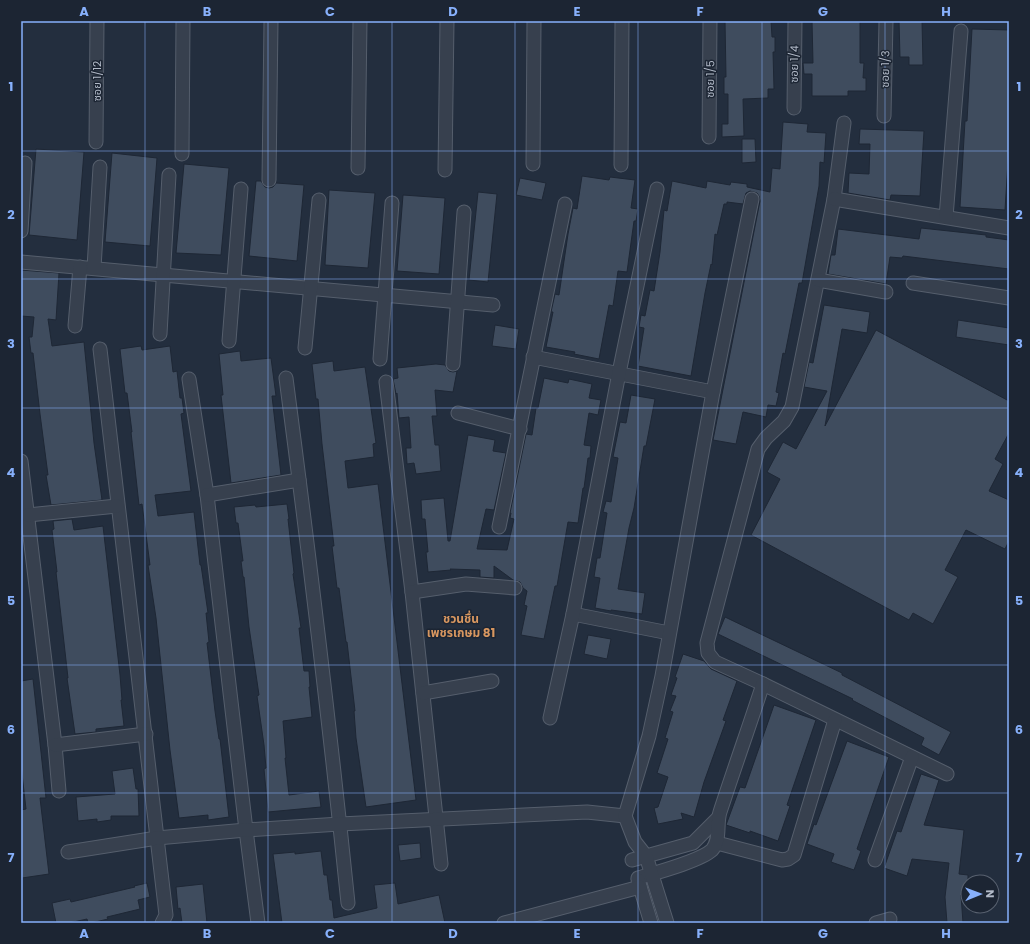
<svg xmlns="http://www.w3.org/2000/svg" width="1030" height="944" font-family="Poppins,'Noto Sans Thai',sans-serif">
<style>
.building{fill:#3f4c5e;stroke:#1e2735}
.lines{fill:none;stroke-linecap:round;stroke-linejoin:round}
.street-casing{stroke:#555e6c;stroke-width:15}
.street{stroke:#37404e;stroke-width:13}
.grid{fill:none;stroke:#87b0fb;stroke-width:1;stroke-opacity:0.55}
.labels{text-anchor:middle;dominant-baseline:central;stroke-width:3;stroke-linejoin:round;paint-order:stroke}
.street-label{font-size:11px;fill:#b3bbc9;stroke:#1c2533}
.neighbourhood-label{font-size:12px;font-weight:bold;fill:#d89760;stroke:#1c2533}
.neatline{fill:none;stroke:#87b0fb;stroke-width:1.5}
.grid-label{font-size:13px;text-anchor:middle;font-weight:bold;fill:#87b0fb}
</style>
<rect width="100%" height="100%" fill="#232e3e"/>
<g class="building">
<polygon points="725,21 771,21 772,37 775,37 775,52 773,52 774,89 768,89 768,98 743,99 744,136 722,137 722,124 728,124 728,94 724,94 724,77 726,77"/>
<polygon points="812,21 860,21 860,63 864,63 863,78 866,78 866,91 848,91 848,96 812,96 812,74 804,74 803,63 813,63"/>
<polygon points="899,21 922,21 923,65 909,65 909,57 900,57"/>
<polygon points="972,29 1009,30 1009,145 1005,210 960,207 965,121 967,121"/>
<polygon points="783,122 808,124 807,132 826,133 824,163 820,162 819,186 802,283 799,283 785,354 783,353 776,392 779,393 776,406 768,405 766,417 743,412 736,444 713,440 760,201 759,196 757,193 750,191 746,193 743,204 727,202 727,204 724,204 717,235 715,234 712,265 711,264 705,293 691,376 638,366 644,328 639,327 641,315 645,316 650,290 654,291 660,252 664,210 667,211 672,181 706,188 707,181 730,185 731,182 747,184 747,187 770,192 772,168 780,169"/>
<polygon points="860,129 924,131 920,196 891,195 890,200 848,193 849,173 869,174 870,144 859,144"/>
<polygon points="742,139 755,139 756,162 742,163"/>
<polygon points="36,149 84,152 77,240 29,235"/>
<polygon points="112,153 157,158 150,246 105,242"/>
<polygon points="184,164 229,168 221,255 176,253"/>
<polygon points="582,176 609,180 610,177 635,180 631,208 638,209 636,221 634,221 627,272 618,271 613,306 609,305 599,359 574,354 575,352 546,347 553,312 551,312 555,294 559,295 568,234 573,208 577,209"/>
<polygon points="520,178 546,183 542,200 516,195"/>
<polygon points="256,181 261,181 265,187 269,188 273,187 276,183 304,185 297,261 249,256"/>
<polygon points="329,190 375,193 368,268 325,265"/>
<polygon points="478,192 497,194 488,282 469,280"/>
<polygon points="403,195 445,198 439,274 397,271"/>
<polygon points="921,228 986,235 986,237 1009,240 1009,269 903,256 902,258 890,257 886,284 828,274 831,255 835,255 838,229 919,239"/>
<polygon points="21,270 59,273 56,320 48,319 52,346 84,342 94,443 102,500 51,505 46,475 48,475 40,414 33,353 31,353 29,337 32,337 34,317 21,316"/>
<polygon points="824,305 870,312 867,333 842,329 825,426 876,330 1009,401 1009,433 995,459 1003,464 989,491 1009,500 1009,541 1005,549 966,530 945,570 958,577 933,624 913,613 909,620 751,535 780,479 767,472 783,442 796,449 827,391 804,387 809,362 813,363"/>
<polygon points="958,320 1009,328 1009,345 956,337"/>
<polygon points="495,325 519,329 516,349 492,346"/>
<polygon points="141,346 142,350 170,346 173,372 177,371 180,398 182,398 184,413 181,414 191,491 155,495 158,516 194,512 200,565 201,565 208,613 206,613 209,642 207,643 215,711 219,739 220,739 229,817 208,820 208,815 179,818 170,750 156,618 148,565 150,565 142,504 139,505 131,432 132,432 127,393 125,393 120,349"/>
<polygon points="240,351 241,361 271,358 276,396 272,396 281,475 231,483 221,395 223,395 219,354"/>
<polygon points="333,361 334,371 365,367 376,443 373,444 374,457 345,461 348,488 378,484 416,800 366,807 356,738 354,711 355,711 347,642 346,642 339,588 337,588 332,546 334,546 322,444 318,399 316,399 312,364"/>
<polygon points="436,364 445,365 449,371 453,372 457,371 453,392 435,390 437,416 432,416 435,445 439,445 441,471 416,474 414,463 407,464 406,448 411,448 409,417 399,418 397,393 396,394 393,379 398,378 397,368"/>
<polygon points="544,378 568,383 569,379 592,384 589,398 601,400 598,415 589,413 584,445 591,446 590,458 588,458 584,488 583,488 578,523 568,522 557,586 555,586 544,639 521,635 527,606 524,605 527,591 523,588 520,582 513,580 494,566 494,578 480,577 480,570 450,569 451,570 428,572 426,552 428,552 425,519 422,519 421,500 444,498 448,541 450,541 468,435 495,440 493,451 506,453 494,510 486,509 477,549 507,550 514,519 510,518 511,513 510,513 526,434 532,435 536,408 538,408"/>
<polygon points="631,395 655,399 646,446 644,446 634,508 629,528 618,589 645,593 642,614 611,610 611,611 595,608 600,578 594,577 597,558 600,558 607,513 603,512 606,501 611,502 618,458 613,457 620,422 626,423"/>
<polygon points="287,504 289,519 288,519 294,573 293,574 301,628 299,628 304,671 309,671 310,687 309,687 312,717 283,721 286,758 285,758 289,795 319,791 321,807 268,812 264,769 266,768 264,745 257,696 259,695 249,627 244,577 243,577 241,561 243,561 238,523 236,523 234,507 255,505 256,507"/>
<polygon points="72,519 74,530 103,526 120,675 122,700 121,700 124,726 96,729 96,732 75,734 67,678 68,678 56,572 57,572 52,530 54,529 53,521"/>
<polygon points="725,617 842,673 842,675 951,732 939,755 921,745 924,738 852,700 853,699 718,634"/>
<polygon points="588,635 611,639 607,659 584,654"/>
<polygon points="683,654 704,661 711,669 737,681 723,720 726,721 704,782 694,817 681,813 683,819 658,824 654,808 658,807 668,777 657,773 668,739 665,738 673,712 670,711 676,696 671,695 677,678 675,677"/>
<polygon points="33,679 46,798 40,798 49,874 22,878 21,810 26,809 21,765 21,681"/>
<polygon points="774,705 816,720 787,805 790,806 778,841 750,831 750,833 726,825 740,787 745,788"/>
<polygon points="847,741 889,757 857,849 861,851 854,870 831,862 834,854 807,844 814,824 816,825"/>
<polygon points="133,768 136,789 138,789 139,816 111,816 111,820 97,822 97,819 78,821 76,797 115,794 112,771"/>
<polygon points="921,774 939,780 924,825 964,830 959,874 968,875 968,896 961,895 963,923 947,923 945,897 949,863 912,859 907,876 884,868 897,831 901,832"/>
<polygon points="420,843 421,858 400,861 398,845"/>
<polygon points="321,851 324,875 327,875 330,900 332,900 334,918 377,908 374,885 395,883 398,904 439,895 445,923 282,923 273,854 295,852 295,854"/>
<polygon points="147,883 150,897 138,900 140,909 107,917 108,919 91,923 88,923 87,919 69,923 56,923 52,903 70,899 71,902 135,887 134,886"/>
<polygon points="203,884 207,923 182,923 180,908 178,909 176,887"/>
</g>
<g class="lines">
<g class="street-casing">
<g id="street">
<polyline points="794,108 795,21"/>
<polyline points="884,116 886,21"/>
<polyline points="844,123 834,199 792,407 784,421 766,438 758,449 707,643 708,653 715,662 763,684 947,774"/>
<polyline points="709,137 710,21"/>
<polyline points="96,142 97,21"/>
<polyline points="182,154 183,21"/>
<polyline points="533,164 534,21"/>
<polyline points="621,165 622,21"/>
<polyline points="358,168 360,21"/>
<polyline points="445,170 447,21"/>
<polyline points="269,180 271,21"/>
<polyline points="834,199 1009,228"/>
<polyline points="946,217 961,31"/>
<polyline points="21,231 25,163"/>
<polyline points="21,262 493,305"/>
<polyline points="94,268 100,167"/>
<polyline points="818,280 886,292"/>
<polyline points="913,283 1009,298"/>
<polyline points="75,326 80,267"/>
<polyline points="160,334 169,175"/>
<polyline points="229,341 241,189"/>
<polyline points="305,348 319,200"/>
<path d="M100,349C121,538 145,726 166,915L162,923"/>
<polyline points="533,357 713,392"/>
<polyline points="380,359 392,203"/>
<polyline points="453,364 464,212"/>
<path d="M286,378C309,553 330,728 348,903"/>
<polyline points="189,379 207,495 246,830 258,923"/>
<polyline points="386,382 412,592 441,864"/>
<polyline points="458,413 520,429"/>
<polyline points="21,461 55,745 59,791"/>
<polyline points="207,495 299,480"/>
<polyline points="28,515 117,506"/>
<polyline points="499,527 565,204"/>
<polyline points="412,592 466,584 515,588"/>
<polyline points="573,614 669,633"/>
<polyline points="423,693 492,681"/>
<polyline points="550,718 573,614 619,373 657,189"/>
<polyline points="55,745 146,734"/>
<polyline points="717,843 782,860 788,859 794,855 835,720"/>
<polyline points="68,852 157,838 246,830 340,824 587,812 625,816"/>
<polyline points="632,860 693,843 718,818"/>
<polyline points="875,860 912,757"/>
<path d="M638,878C655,873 700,861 712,850C721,840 716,824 720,812C734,769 749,727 763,684"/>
<polyline points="638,880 651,923"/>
<polyline points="504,923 640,887"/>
<polyline points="667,923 646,856 635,842 625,816 649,736 662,676 713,392 752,199"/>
<polyline points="876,923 890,919"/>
</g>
</g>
<use href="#street" class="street"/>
</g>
<path class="grid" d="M145,21V923M268,21V923M392,21V923M515,21V923M638,21V923M762,21V923M885,21V923M21,151H1009M21,279H1009M21,408H1009M21,536H1009M21,665H1009M21,793H1009"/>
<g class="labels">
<g class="street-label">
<text transform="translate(794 64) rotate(-89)">ซอย 1/4</text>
<text transform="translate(885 69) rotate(-89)">ซอย 1/3</text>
<text transform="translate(710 79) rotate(-89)">ซอย 1/5</text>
<text transform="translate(97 81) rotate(-90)">ซอย 1/12</text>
</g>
<g class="neighbourhood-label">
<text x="461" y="618">ชวนชื่น<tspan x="461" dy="14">เพชรเกษม 81</tspan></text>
</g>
</g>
<rect width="1030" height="944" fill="none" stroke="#1c2533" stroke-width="44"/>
<g transform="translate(980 894) rotate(89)"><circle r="19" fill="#1c2533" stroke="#58616f"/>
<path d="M0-3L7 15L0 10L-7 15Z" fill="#87b0fb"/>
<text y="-6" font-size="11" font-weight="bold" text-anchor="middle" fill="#b3bbc9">N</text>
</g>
<rect x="22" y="22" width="986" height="900" class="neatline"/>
<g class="grid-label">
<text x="84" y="16">A</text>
<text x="207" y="16">B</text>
<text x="330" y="16">C</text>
<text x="453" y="16">D</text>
<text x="577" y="16">E</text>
<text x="700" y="16">F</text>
<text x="823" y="16">G</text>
<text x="946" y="16">H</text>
<text x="11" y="91">1</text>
<text x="1019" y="91">1</text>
<text x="11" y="219">2</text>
<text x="1019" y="219">2</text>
<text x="11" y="348">3</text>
<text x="1019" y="348">3</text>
<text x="11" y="477">4</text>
<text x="1019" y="477">4</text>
<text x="11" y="605">5</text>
<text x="1019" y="605">5</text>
<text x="11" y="734">6</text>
<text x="1019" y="734">6</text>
<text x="11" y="862">7</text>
<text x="1019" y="862">7</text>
<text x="84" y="938">A</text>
<text x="207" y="938">B</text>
<text x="330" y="938">C</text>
<text x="453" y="938">D</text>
<text x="577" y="938">E</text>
<text x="700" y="938">F</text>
<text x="823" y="938">G</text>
<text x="946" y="938">H</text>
</g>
</svg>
